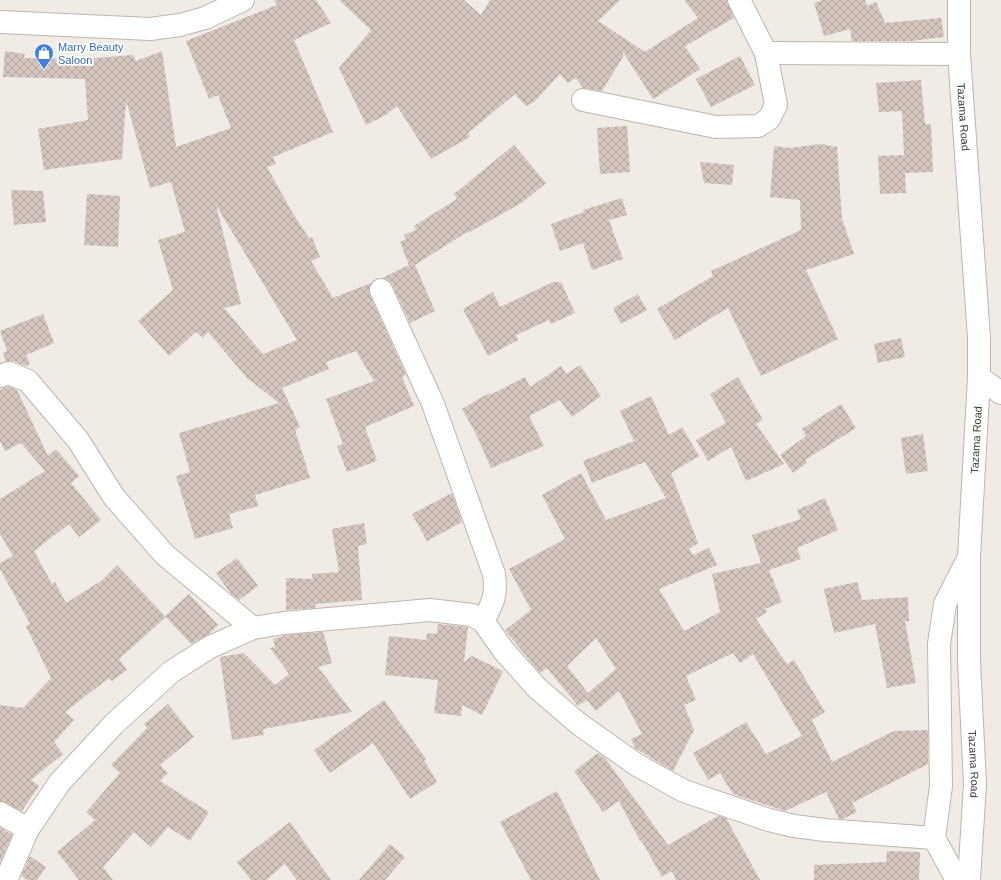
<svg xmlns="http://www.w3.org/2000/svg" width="1001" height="880" font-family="Helvetica,sans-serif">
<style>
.building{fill:url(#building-cross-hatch);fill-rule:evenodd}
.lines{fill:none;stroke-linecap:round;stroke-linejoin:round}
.minor-casing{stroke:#bfb4ad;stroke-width:24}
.minor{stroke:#fff;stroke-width:22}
.labels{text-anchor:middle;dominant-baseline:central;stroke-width:4;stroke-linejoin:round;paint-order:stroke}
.shop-label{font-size:11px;fill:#366cbe;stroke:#fff;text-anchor:start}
.street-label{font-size:11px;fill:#433b36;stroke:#fff}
</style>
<defs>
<pattern id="building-cross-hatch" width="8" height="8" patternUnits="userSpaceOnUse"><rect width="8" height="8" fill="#d5c7c0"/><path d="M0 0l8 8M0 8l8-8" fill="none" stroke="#aea39d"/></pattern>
</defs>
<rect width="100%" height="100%" fill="#f1ebe6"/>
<g class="building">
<path d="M274,0H316L331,23L294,40L333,132L273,157L276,164L267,167L292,212L309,238L312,237L320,257L311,261L333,298L371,283L369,288L370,295L406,375L402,377L414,406L365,427L377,461L347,472L337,446L343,444L326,399L374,381L356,351L326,362L329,369L282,388L300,427L295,430L310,478L255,495L258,506L229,514L233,528L195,539L176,476L190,472L179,433L279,403L247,378L208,332L203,338L196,332L169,356L138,321L173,290L158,240L185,232L171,182L150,188L126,100L122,159L44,170L38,129L88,120L85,79L3,77L5,51L25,54L24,58L83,59L133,55L136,61L162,51L176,147L231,128L218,95L209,99L186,41L277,5ZM216,205L297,340L263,354L224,308L241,304Z"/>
<polygon points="339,0 464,0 481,15 490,0 620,0 598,21 645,52 698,18 684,0 727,0 734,18 685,46 700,69 653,99 623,52 623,57 602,91 583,88 576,78 568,83 560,74 534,102 526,106 515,94 468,133 470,137 431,159 397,106 386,115 366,125 339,68 371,30"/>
<polygon points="823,0 865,0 867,6 876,2 885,23 941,18 944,37 911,41 852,41 850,29 824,36 814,3"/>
<polygon points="740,56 755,85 711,107 696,79"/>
<polygon points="921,80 925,124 931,124 933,172 905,173 906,193 880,194 878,156 904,155 902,111 879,112 876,83"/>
<polygon points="627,126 630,172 600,174 597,128"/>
<polygon points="821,144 837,147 842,219 854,254 806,270 838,339 761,376 728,308 675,340 657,309 713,276 711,271 801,230 800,200 770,197 774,146 790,148"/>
<polygon points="514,145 546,183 523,202 468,233 467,232 415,265 435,311 410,323 392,284 388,280 382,278 409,265 400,242 406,239 404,235 416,230 414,226 457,199 454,194"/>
<polygon points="700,162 734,165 732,185 704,183"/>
<polygon points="11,190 43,191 46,222 14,225"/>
<polygon points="87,194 120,196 118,247 84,245"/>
<polygon points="622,198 627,215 609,220 623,259 592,270 583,243 560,251 551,224 584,212 583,210"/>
<polygon points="553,282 561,282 575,313 551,324 549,320 516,335 518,340 488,356 463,309 493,292 500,307"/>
<polygon points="638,294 647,310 621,324 613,308"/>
<polygon points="43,314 54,343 26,355 30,364 25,366 14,361 6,361 3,353 7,351 0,331"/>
<polygon points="901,338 905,357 878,363 874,344"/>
<polygon points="580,365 601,396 572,417 560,400 529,416 544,446 491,468 476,434 462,409 489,393 490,395 525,377 530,387 561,366 566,374"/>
<polygon points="738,377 763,420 756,424 784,464 746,481 731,447 708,461 696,440 726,423 710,394"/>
<polygon points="8,386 17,390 48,456 56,449 79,476 71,483 101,520 79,537 69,524 34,551 52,584 55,582 66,603 101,581 117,565 165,616 189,594 218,625 209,634 191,644 166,617 119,659 127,670 112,681 109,678 65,712 74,720 54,742 63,754 31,780 39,786 22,811 0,801 0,705 23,708 51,678 26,626 30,624 0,569 0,563 13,556 0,534 0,499 45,471 21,443 5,451 0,441 0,390"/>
<path d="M651,396L669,435L682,427L699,456L671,473L698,543L689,549L693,555L709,548L717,565L659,589L684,631L720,612L712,574L761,563L752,535L801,519L797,510L825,498L838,530L797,548L801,559L769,570L782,602L765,609L767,612L756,619L787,664L794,660L825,712L812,720L832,762L894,731L928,730V764L852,803L857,812L843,819H839L826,792L785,811L733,794L720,773L708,780L693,753L746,722L766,754L802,736L753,654L740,663L733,653L686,676L696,700L684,705L694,730L673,771L635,748L631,739L642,734L619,691L596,711L587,700L578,706L547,668L540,673L505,630L531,610L509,569L565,539L542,495L581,473L606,520L666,498L645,462L592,483L583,461L634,441L620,411ZM596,638L616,669L588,693L567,666Z"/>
<polygon points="841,404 856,428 805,460 807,463 793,473 780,455 806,436 802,429"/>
<polygon points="923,434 928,471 906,474 901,438"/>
<polygon points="452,493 462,522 427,541 412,514"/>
<polygon points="364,523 367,544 358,546 362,600 315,604 316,608 286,610 286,578 313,579 312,574 339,572 332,529"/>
<polygon points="237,558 258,586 239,600 231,594 216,573"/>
<polygon points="857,582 862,600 908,597 909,621 905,621 916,683 887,688 875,624 834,633 824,589"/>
<polygon points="438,624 468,627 464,662 472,656 503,671 482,715 462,705 461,716 434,713 438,680 385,675 389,636 426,640 427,633 437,634"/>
<polygon points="323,632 332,663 318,667 352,712 263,729 264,735 232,740 220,657 244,653 275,685 289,674 270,648 275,647 273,639 286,635"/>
<polygon points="384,700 426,759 424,760 437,782 410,799 373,743 330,773 314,750"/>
<polygon points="168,704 194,737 160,765 168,773 160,781 209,812 190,841 168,827 151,847 134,832 103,867 113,880 79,880 57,852 95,820 86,812 120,773 111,765 147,728 144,724"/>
<polygon points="598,753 605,758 668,845 718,816 726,818 760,880 676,880 672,871 662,877 641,840 640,841 619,801 603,812 574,771"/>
<polygon points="557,791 600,880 531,880 500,822"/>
<polygon points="290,822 331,880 297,880 285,864 266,880 251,880 237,862"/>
<polygon points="0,827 12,835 0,862"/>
<polygon points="390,844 405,857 385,880 359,880"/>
<polygon points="887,851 920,852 919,880 814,880 814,865 886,862"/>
<polygon points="30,856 46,867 37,880 27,880 21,876"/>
</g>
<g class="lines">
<g class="minor-casing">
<g id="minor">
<path id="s1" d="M959,0V54L979,338V377L969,557V662L975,784L969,880"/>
<polyline points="0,22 150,29 180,25 205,18 243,0"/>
<polyline points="766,53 959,54"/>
<polyline points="583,100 716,127 758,126 769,119 776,105 766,53 739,0"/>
<path d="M381,290L433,404L494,574C497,595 493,603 483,621"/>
<polyline points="0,376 9,373 28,381 78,440 114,497 165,555 253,628"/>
<polyline points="979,377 1001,393"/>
<polyline points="0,813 28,829"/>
<polyline points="6,880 28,829 60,782 114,724 171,672 210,647 253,628 284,623 430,610 472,615 483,621 504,651 537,688 579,724 637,765 684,791 769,820 794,826 825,830 934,838"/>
<polyline points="957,880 934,838 941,786 939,644 945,604 967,561"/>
</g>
</g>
<use href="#minor" class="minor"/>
</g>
<defs>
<g id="shop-pin" transform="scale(1)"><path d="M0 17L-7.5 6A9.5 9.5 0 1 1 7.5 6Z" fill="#3f7fe0" stroke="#fff"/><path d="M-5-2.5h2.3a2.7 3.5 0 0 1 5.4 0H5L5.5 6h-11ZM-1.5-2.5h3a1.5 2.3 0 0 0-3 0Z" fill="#fff"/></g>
</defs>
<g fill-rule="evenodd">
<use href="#shop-pin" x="44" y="53"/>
</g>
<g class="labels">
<g class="shop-label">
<text x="58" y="47">Marry Beauty<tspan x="58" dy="13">Saloon</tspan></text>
</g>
<g class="street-label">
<text stroke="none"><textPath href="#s1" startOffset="117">Tazama Road</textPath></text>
<text transform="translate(976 440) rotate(-87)">Tazama Road</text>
<text stroke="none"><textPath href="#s1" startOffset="765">Tazama Road</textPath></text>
</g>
</g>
</svg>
